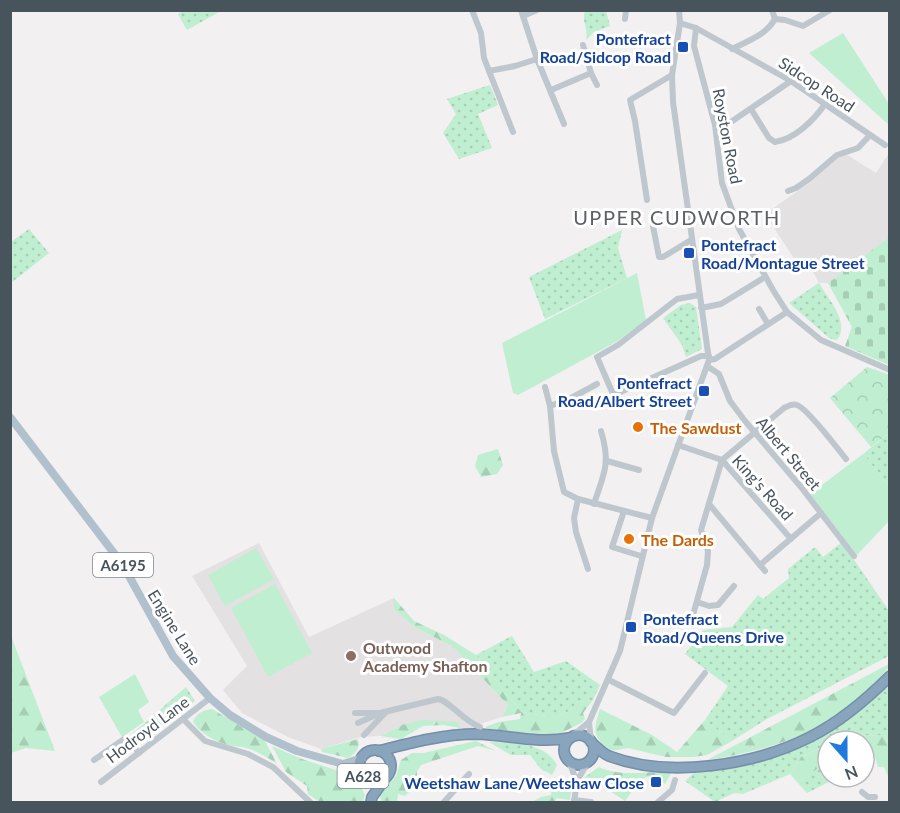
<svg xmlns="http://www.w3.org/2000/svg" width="900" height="813" font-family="Lato,sans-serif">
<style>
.education{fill:#e3e1e1}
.grass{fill:url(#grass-dots)}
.forest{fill:url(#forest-firs)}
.cemetery{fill:url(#cemetery-stones)}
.park{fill:url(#park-crowns)}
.garden{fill:#c0eed0}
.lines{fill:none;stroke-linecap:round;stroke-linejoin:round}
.highway-casing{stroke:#748fa8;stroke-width:12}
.minor{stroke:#bec7ce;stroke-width:6}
.major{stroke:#b0c0cd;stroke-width:8}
.highway{stroke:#89a4bd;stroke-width:9}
.transit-dot{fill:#1a4fb4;stroke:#fff;stroke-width:2}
.food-dot{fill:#e8710a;stroke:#fff;stroke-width:2}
.education-dot{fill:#8d6e63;stroke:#fff;stroke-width:2}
.labels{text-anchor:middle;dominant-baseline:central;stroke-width:6;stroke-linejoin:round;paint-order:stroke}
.shield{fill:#fff;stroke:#7f878d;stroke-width:1.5}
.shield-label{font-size:15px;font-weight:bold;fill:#48545c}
.transit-label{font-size:16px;font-weight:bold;fill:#164399;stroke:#fff;text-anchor:end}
.street-label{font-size:16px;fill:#48545c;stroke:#fff}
.food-label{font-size:16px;font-weight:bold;fill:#c56008;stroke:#fff;text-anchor:start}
.education-label{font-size:16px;font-weight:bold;fill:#785e54;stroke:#fff;text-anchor:start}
.quarter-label{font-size:20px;letter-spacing:1.5px;fill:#5c6064;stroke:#fff}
</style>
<defs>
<pattern id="grass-dots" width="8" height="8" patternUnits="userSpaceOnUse" patternTransform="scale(1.5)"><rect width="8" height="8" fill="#c0eed0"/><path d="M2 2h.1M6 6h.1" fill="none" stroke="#a6ceb5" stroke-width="1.8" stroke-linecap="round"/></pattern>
<pattern id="forest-firs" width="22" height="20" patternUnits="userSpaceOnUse" patternTransform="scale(1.5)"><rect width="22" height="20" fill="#c0eed0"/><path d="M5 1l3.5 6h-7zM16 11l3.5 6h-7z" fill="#a6ceb5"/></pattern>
<pattern id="cemetery-stones" width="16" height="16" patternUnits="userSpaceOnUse" patternTransform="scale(1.5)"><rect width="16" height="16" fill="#c0eed0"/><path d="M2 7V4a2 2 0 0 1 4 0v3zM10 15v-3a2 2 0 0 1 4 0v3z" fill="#a6ceb5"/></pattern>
<pattern id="park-crowns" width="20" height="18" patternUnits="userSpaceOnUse" patternTransform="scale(1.5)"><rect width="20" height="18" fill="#c0eed0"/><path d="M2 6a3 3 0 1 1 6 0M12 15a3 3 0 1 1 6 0" fill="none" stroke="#a6ceb5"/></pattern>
</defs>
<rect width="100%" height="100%" fill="#f2f0f0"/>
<g class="education">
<polygon points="844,153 876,173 889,153 889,237 828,283 819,283 805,257 797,263 765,214 809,183"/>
<polygon points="259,543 309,637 394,598 395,609 416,628 452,646 508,705 502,717 480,724 477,729 460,728 459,722 402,725 380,736 361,737 321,749 288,737 242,713 223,690 247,666 192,576"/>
</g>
<g class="grass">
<polygon points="185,10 221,10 221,11 187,30 178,14"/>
<path d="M585,11H606L610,26L594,32L586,40C589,29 581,21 585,11Z"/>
<polygon points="490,85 498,105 478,114 492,148 459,159 443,133 456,114 447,99"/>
<polygon points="29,229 49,253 11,283 11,242"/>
<polygon points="622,230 618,248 627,278 545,319 529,277"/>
<path d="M819,283C828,299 851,323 837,340L829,338L789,303Z"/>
<polygon points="690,303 696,307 702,349 686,357 682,345 663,318 681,305"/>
<polygon points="889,433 889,486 863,454"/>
<polygon points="842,542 889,611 889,653 887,657 765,720 732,741 705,720 728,686 685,654 703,630 732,627 758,595 763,599 789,578 788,569 815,547 823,557"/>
<path d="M512,636L534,672L566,661L600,685L593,700L577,702C565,723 540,715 521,712L476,655Z"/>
<polygon points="889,683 889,744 884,735 843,736 833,741 828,741 828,744 801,757 790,774 743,794 734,793 715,802 685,781 696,771 748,763 803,747 849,717"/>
<polygon points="186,687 195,701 138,744 132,734"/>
<path d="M489,742C512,743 545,742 557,765L552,775L541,769L530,755H511Z"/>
<polygon points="828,762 828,777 839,777 807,793 797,782"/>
</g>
<g class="forest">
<polygon points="498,449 503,465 497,474 481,477 475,466 478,455"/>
<path d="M394,598L414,621L444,635L476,655L521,712C540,715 565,723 577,702L593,700L583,713L585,719L581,723L555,736L489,729L485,727L499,722L520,719L521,713L502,717L508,705L452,646L416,628L394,609Z"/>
<polygon points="11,636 55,751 26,748 11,753"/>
<path d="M889,664V667C837,728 784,748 707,760Z"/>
<path d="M212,709L265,741L277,764C267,757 258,752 247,748C241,746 234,747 228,745C216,742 198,732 193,721C197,713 203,710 212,709Z"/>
<path d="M600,709L652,735L677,752L705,720L732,741L707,755L693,757H666L628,748L611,751C592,736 593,731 600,709Z"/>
<polygon points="421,720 459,722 460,728 444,725 423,726 401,739 380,736 402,725"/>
<polygon points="884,735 889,744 889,778 884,767 878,767 874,754 864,754 864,741 833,741 843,736"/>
<path d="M358,739C360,749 356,753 348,758L322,752L321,749Z"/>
<polygon points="476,741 496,751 478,746 421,765 417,771 417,784 405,796 398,794 397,802 381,802 380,794 396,776 401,760 412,753 423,753"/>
<polygon points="828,744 828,762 797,782 790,774 801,757"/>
<polygon points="272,746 302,759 351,775 360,785 365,795 363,802 320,802 308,794 307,786 286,772"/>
<path d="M599,767C622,778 646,770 671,773L665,784C646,765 636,786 625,801L604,787L582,779Z"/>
<polygon points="564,778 572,785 570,800 556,798 555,802 532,802 541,797 551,795 552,783"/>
</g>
<polygon class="cemetery" points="889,237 889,365 845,346 852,327 828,283"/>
<polygon class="park" points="867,367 890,375 889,433 871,447 830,398"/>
<g class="garden">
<polygon points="843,33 889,104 889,125 809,53"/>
<polygon points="637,273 646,320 616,342 518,395 513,393 502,343"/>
<polygon points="863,454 889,486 889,521 857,555 810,494"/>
<polygon points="256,548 274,579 225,606 208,575"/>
<polygon points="275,584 312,653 268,677 231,608"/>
<polygon points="135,674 149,702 138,710 144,722 122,737 99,697"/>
</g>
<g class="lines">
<g class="highway-casing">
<g id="highway">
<circle cx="579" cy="750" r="15"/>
<path d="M591,742C597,747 603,754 609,756C669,779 755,765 810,737C840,722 866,700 890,676"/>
<circle cx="375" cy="766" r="16"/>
<path d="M379,751C410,743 444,734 476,734C508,735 538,744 569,738"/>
<polyline points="371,802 372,797 384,780"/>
</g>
</g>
<g class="minor">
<polyline points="472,10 481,33 484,58 489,71 515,66 537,59"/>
<polyline points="521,10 537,59 564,124"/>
<polyline points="772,10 775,19"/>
<polyline points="523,16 537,10"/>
<polyline points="625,19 626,10"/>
<polyline points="775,19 785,20 803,26 830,10"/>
<polyline points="680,23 696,28 694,46 715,125 722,183 739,229 773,290 787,312 821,340 890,370"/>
<polyline points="696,28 791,81 885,145"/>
<path d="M732,49C748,41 766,35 775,19"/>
<polyline points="489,71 513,132"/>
<polyline points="591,73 597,85"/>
<polyline points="551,90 591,73 583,45"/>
<path d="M751,109L769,138L775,142C795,139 814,120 825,104"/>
<polyline points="715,125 720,126 728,124 791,81"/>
<polyline points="788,191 796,188 809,179 837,155 858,148 870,135"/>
<polyline points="647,200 635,121 630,100 672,75"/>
<polyline points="653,226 659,257 663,257 691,240"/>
<polyline points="699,295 677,299 618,345 597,357 613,394 616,394 701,356 709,356"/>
<polyline points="701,308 721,304 765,277"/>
<polyline points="759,309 768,324"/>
<polyline points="709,360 715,359 787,312"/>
<polyline points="707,366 719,374 730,401 745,421 801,487 854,556"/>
<polyline points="545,387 550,406 554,451 564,492 578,499 652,518"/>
<polyline points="550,406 571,398 597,384"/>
<polyline points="678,445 722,460 791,539"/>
<polyline points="607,461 639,470"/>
<polyline points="578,499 574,518 576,532 588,569"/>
<path d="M594,504C604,473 611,464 601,431"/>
<polyline points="709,504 765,571"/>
<polyline points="624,511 612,547 641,556"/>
<polyline points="760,565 821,513"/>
<polyline points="697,602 709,606 718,605 734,586"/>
<path d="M693,615L707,565L708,551L701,530L722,460L784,408C788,406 792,403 797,405C808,409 837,448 846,459"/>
<polyline points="609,680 674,713 705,673"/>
<polyline points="355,713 379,713"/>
<polyline points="183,719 205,741 248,754 273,767 310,802"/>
<path d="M358,723L380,713L438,699C450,701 464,722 480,727"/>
<polyline points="364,735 385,713"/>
<polyline points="572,736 589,722"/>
<polyline points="591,741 589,722 620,651 652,518 709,360 673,102 672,75 680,23 679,10"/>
<polyline points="94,760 127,737 139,753"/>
<polyline points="569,761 576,780"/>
<polyline points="101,782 210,698"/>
<polyline points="862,792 868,797 875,797"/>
<polyline points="574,800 591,802"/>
<polyline points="444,802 469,774"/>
<polyline points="574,802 577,781 588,762"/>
<polyline points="658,802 672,790 675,780"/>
</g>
<g class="major">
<polyline points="10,417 123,565 173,656 210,698 230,715 266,737 297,751 343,764 363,777"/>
<polyline points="343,764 362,758"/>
</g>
<use href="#highway" class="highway"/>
</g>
<g class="transit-dot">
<rect x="677" y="41" width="12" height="12" rx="3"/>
<rect x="683" y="247" width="12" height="12" rx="3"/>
<rect x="698" y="385" width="12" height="12" rx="3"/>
<rect x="625" y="621" width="12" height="12" rx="3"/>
<rect x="650" y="776" width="12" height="12" rx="3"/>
</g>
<g class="food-dot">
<circle cx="638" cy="427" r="6"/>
<circle cx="629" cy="539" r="6"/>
</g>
<circle class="education-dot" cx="351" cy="656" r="6"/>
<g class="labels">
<g class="shield">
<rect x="93" y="553" width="60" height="24" rx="4.5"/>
<rect x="337.5" y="764" width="51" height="24" rx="4.5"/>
</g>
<g class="shield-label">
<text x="123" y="565">A6195</text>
<text x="363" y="776">A628</text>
</g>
<g class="transit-label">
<text x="671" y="38">Pontefract<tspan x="671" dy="18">Road/Sidcop Road</tspan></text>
<text x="701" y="244" text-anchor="start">Pontefract<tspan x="701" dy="18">Road/Montague Street</tspan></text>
<text x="692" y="382">Pontefract<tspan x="692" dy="18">Road/Albert Street</tspan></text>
<text x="643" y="618" text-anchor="start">Pontefract<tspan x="643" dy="18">Road/Queens Drive</tspan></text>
<text x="644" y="782">Weetshaw Lane/Weetshaw Close</text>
</g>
<g class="street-label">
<text transform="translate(817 84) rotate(33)">Sidcop Road</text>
<text transform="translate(728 136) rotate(79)">Royston Road</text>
<text transform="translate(789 453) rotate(50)">Albert Street</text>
<text transform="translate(763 487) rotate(48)">King's Road</text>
<text transform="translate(175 627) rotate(58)">Engine Lane</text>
<text transform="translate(147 729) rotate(-37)">Hodroyd Lane</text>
</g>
<g class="food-label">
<text x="650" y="427">The Sawdust</text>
<text x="641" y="539">The Dards</text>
</g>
<g class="education-label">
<text x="363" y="647">Outwood<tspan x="363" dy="18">Academy Shafton</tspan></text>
</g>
<g class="quarter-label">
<text x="677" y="217">UPPER CUDWORTH</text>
</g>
</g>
<rect width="900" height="813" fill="none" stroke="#48545c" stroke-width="24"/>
<g transform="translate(846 759) rotate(159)"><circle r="28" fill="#ffffff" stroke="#b6bbbe" stroke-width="1.5"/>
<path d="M0-4.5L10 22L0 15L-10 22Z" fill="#1f7adc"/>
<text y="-9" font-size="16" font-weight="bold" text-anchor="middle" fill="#48545c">N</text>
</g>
</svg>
